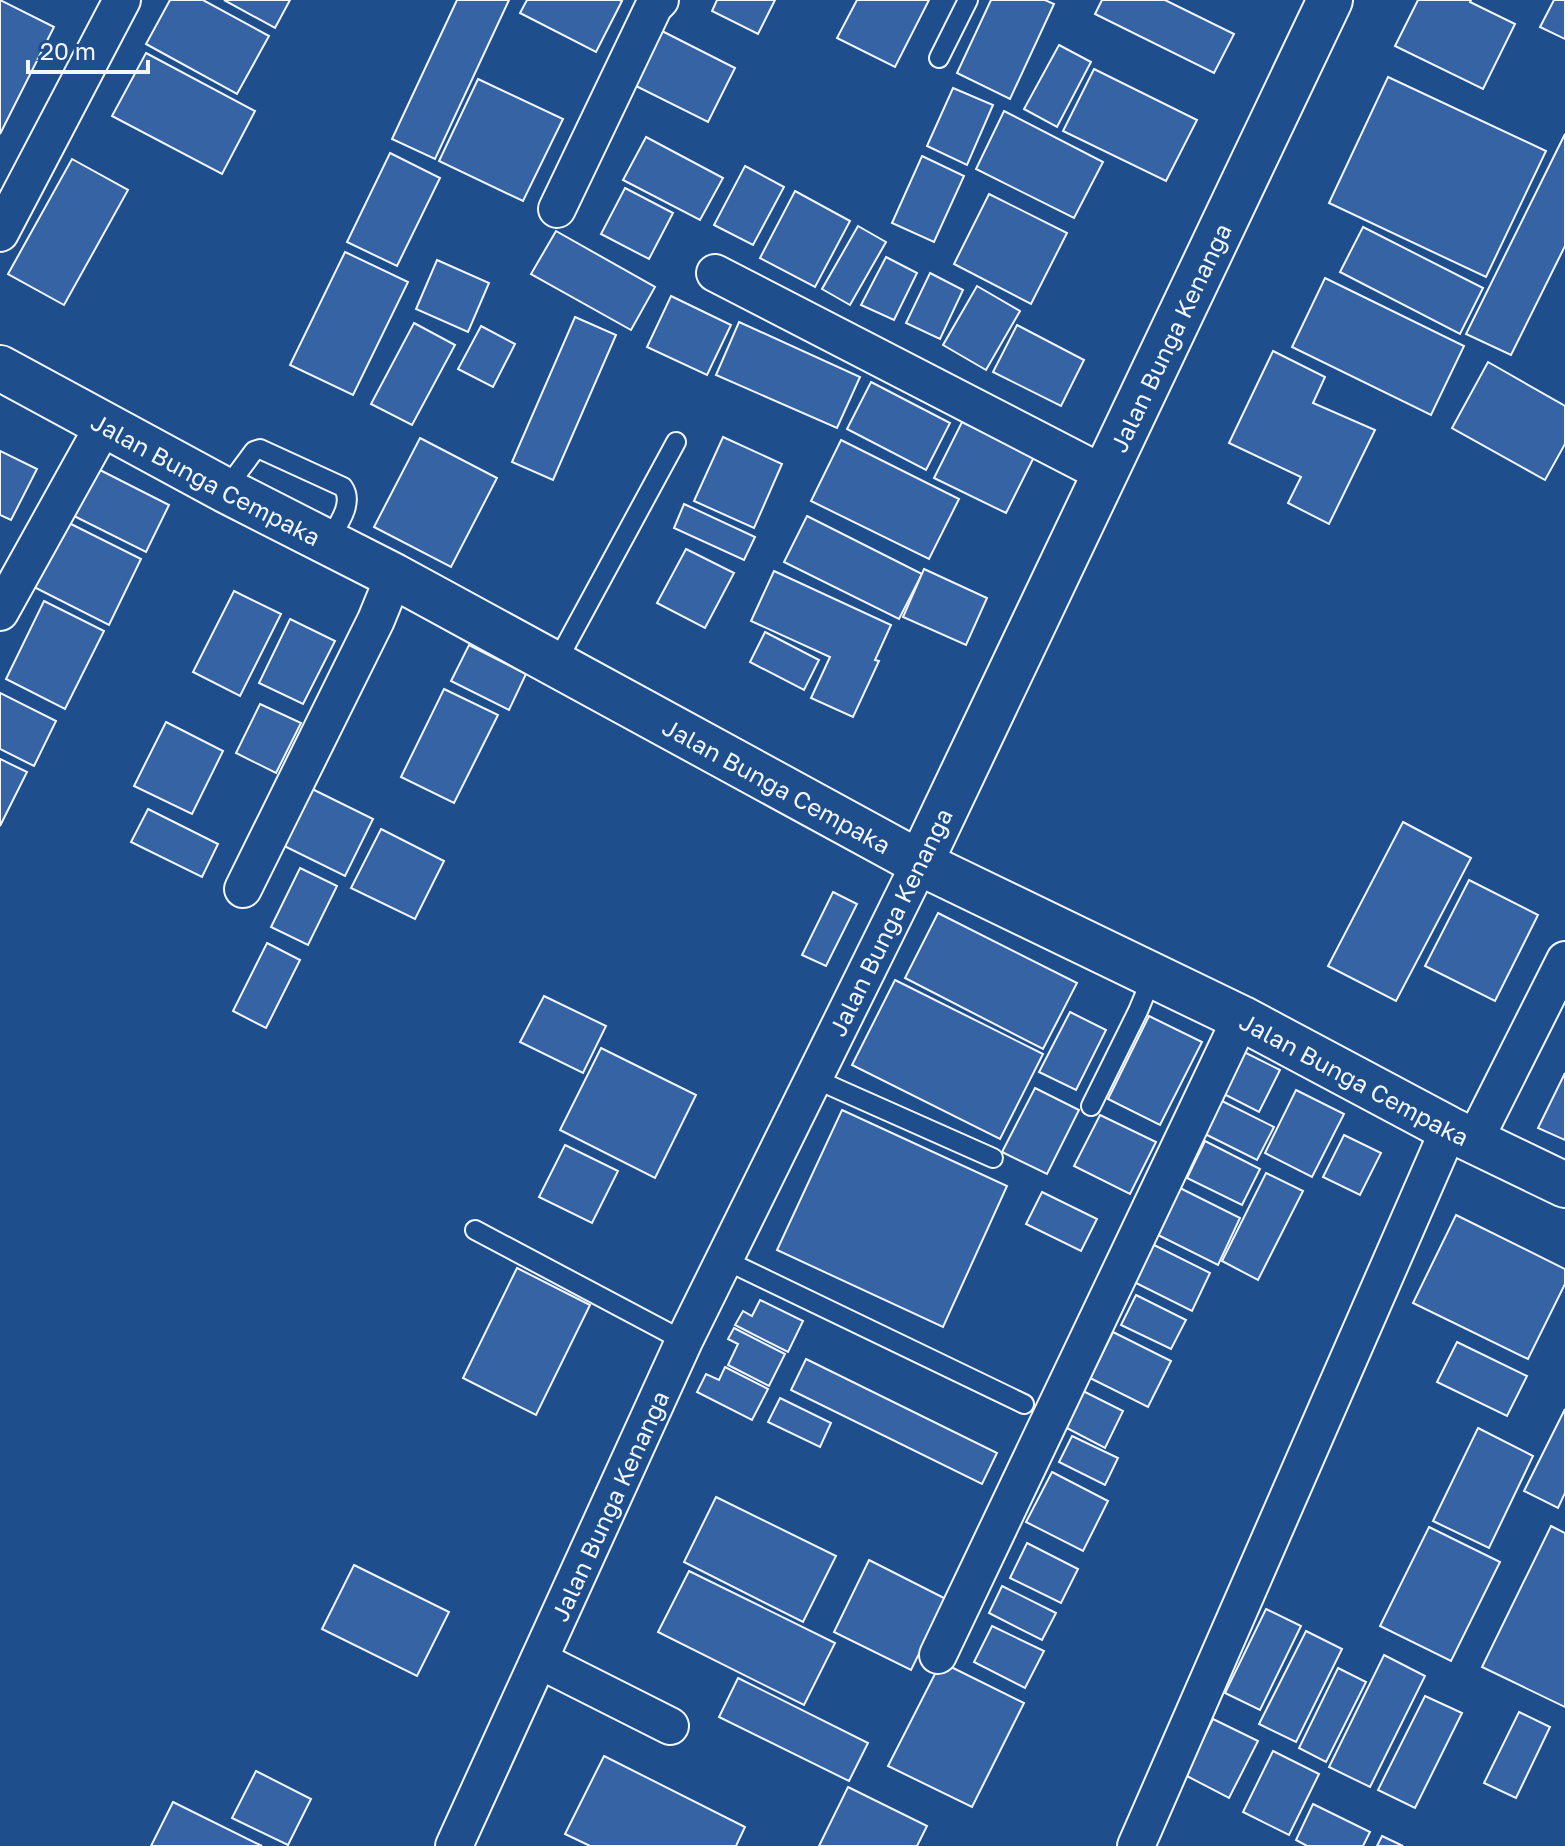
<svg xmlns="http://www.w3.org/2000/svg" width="1565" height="1846" font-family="'Golos Text',sans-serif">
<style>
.building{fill:#3563a3;stroke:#f2f6ff;stroke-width:2}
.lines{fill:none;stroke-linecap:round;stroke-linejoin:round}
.lane-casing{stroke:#f2f6ff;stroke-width:22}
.street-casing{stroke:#f2f6ff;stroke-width:40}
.secondary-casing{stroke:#f2f6ff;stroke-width:48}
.lane{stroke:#1f4e8c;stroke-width:18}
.street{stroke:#1f4e8c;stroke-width:36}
.secondary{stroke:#1f4e8c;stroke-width:44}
.labels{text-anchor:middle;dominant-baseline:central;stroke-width:6;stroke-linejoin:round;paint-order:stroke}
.street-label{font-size:24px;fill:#f2f6ff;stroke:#1f4e8c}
</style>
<rect width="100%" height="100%" fill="#1f4e8c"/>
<g class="building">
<polygon points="0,0 54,27 0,134"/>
<polygon points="170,0 203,0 269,36 237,94 146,44"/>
<polygon points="224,0 290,0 275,28"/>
<polygon points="457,0 509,0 435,159 392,139"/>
<polygon points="527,0 619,0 622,1 596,52 520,13"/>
<polygon points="717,0 775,0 758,34 712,11"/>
<polygon points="857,0 929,0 895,67 837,38"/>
<polygon points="991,0 1045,0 1054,4 1010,99 957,73"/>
<polygon points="1102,0 1165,0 1234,34 1214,73 1095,14"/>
<polygon points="1418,0 1471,0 1470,2 1515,24 1483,89 1395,46"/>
<polygon points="1554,0 1565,0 1565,39 1540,27"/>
<polygon points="660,30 735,68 708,122 632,84"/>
<polygon points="1059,45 1091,62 1057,127 1024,109"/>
<polygon points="146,53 255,111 222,174 112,116"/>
<polygon points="1094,69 1197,120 1166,181 1063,131"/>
<polygon points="1388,77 1546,151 1486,277 1329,203"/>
<polygon points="478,79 563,119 523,201 439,161"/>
<polygon points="953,88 993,105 967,165 927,146"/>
<polygon points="1004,111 1103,162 1074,218 976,169"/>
<polygon points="1565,134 1565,246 1511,355 1466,334"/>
<polygon points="646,137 723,178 700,220 623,180"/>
<polygon points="390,153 440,178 397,266 347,242"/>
<polygon points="922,156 964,176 934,242 892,223"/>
<polygon points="72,159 128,190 64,305 8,274"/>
<polygon points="745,166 784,187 753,245 714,225"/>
<polygon points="625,188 673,213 649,259 601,234"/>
<polygon points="795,191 850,221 815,287 760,258"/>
<polygon points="989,194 1067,233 1031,304 954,264"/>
<polygon points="858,226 886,242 850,305 822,289"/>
<polygon points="1363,227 1483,288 1460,334 1340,272"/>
<polygon points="556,231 655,287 631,330 531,274"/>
<polygon points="345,252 408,282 353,395 290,365"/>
<polygon points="886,257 917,273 894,320 861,305"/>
<polygon points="437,260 489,283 468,332 416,309"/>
<polygon points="930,273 963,290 940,339 906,323"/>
<polygon points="1325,278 1464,346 1431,415 1292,347"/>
<polygon points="977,286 1020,311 986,370 943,345"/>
<polygon points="671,296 731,325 707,375 647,347"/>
<polygon points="575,317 616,335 553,480 512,462"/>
<polygon points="739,322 860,377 837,428 716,375"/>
<polygon points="414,323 455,345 412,425 371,404"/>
<polygon points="1017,325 1084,360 1061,406 993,372"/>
<polygon points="481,326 515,344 493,387 458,369"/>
<polygon points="1273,351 1325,377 1313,403 1375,430 1329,524 1288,503 1301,477 1229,443"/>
<polygon points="1488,362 1565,406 1565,444 1545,480 1452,428"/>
<polygon points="871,382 950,423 926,470 847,429"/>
<polygon points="962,422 1034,457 1006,513 934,478"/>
<polygon points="723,437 782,464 754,528 694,501"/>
<polygon points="420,438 497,478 451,567 374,527"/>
<polygon points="841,440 959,499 929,559 811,501"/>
<polygon points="0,451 37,469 11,520 0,515"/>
<polygon points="98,469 169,505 146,552 74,516"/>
<polygon points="684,504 755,537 744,560 674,528"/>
<polygon points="807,516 922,574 899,619 784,562"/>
<polygon points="63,520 141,559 109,625 30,585"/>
<polygon points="686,549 734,573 705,628 657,603"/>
<polygon points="924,569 987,598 966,645 903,617"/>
<polygon points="774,571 891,625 875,660 879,661 853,717 811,698 830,657 751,621"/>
<polygon points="234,591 281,614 240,696 193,672"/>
<polygon points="44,601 104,631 65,709 6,679"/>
<polygon points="290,619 335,641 303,704 259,683"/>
<polygon points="765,632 819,660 804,690 750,662"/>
<polygon points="469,645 526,674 509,710 451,681"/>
<polygon points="444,689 498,715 454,803 401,777"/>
<polygon points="0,693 56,721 34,766 0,749"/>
<polygon points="260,704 301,723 276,773 236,753"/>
<polygon points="166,722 223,751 192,814 134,786"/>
<polygon points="0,759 27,772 0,826"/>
<polygon points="296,781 373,819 345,876 268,838"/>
<polygon points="148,809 218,844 202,877 131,842"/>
<polygon points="1403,822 1471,858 1396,1001 1328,966"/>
<polygon points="381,829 444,861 415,919 351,888"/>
<polygon points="300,868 337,886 308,945 271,927"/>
<polygon points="1469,880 1538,915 1495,1001 1425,966"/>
<polygon points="833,892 857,904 826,966 802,955"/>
<polygon points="938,913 1077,983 1043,1049 905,978"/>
<polygon points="267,943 300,960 266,1028 233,1011"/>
<polygon points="895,980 1043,1054 1000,1139 852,1065"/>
<polygon points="544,996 606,1026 583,1073 520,1042"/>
<polygon points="1070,1012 1106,1030 1076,1090 1039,1072"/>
<polygon points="1149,1016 1202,1042 1160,1125 1108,1099"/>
<polygon points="601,1048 696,1095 655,1178 560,1130"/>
<polygon points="1238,1049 1280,1070 1259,1112 1218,1091"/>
<polygon points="1565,1073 1565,1140 1538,1128"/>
<polygon points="1035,1088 1079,1110 1047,1174 1002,1152"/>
<polygon points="1296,1090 1344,1114 1312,1177 1265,1153"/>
<polygon points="1220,1100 1274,1127 1257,1160 1203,1133"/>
<polygon points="842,1110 1007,1186 943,1327 777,1250"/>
<polygon points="1100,1115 1156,1142 1130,1194 1074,1166"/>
<polygon points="1344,1135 1381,1153 1360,1195 1323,1177"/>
<polygon points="1205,1141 1260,1169 1242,1205 1187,1178"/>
<polygon points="565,1145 618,1171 592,1223 539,1197"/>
<polygon points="1266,1173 1303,1191 1258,1280 1222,1261"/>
<polygon points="1180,1188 1240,1218 1218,1265 1158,1235"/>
<polygon points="1042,1192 1097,1219 1081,1251 1026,1224"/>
<polygon points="1456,1215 1565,1269 1565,1284 1528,1359 1413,1303"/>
<polygon points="1152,1244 1210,1273 1192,1311 1134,1282"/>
<polygon points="517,1268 590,1305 536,1415 463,1378"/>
<polygon points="1136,1295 1186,1320 1171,1349 1121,1325"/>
<polygon points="760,1300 803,1321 788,1352 735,1325 743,1311 752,1316"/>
<polygon points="734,1328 785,1354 769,1386 728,1365 738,1344 728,1339"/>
<polygon points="1113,1332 1171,1361 1148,1407 1090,1378"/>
<polygon points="1457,1342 1527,1376 1507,1416 1437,1382"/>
<polygon points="806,1359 997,1453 982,1484 791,1390"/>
<polygon points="725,1367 768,1389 752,1420 697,1392 706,1374 719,1380"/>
<polygon points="1079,1389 1123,1411 1105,1448 1061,1425"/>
<polygon points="780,1398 831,1423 820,1447 768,1422"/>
<polygon points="1565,1409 1565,1493 1558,1508 1524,1491"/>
<polygon points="1478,1428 1533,1456 1489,1548 1433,1521"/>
<polygon points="1072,1436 1118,1458 1105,1485 1059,1462"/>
<polygon points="1052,1472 1108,1501 1083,1551 1026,1522"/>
<polygon points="716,1497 836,1556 803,1622 684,1562"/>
<polygon points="1551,1526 1565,1533 1565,1707 1482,1667"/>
<polygon points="1429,1527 1500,1562 1451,1661 1380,1626"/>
<polygon points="1027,1543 1078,1569 1061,1603 1010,1578"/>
<polygon points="869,1560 946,1599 911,1670 834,1632"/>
<polygon points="354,1565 449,1612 417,1676 322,1629"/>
<polygon points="689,1571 835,1643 804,1705 658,1632"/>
<polygon points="1002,1586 1056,1613 1042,1640 989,1613"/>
<polygon points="1266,1609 1301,1626 1260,1710 1225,1693"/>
<polygon points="992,1626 1044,1651 1025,1688 974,1662"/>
<polygon points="1306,1631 1342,1649 1296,1742 1259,1724"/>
<polygon points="1384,1655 1425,1676 1370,1787 1329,1767"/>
<polygon points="941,1662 1024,1703 972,1807 888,1766"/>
<polygon points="1338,1668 1366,1682 1326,1762 1299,1748"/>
<polygon points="738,1678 868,1743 849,1781 719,1717"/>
<polygon points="1425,1696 1462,1713 1415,1808 1378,1790"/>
<polygon points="1519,1712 1550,1727 1516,1798 1484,1783"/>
<polygon points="1213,1719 1258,1741 1229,1798 1185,1775"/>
<polygon points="1273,1751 1319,1774 1289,1835 1243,1812"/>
<polygon points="604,1756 745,1827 736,1846 590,1846 565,1834"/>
<polygon points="256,1771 311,1799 288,1845 232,1818"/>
<polygon points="848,1787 927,1826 917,1846 819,1846"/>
<polygon points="173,1802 262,1846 151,1846"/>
<polygon points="1313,1804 1370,1832 1363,1846 1307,1846 1296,1840"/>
<polygon points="1382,1836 1403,1846 1377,1846"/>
</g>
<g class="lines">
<g class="lane-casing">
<g id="lane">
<polyline points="939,58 968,0"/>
<path d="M225,490L254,451L260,449L343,487C355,504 336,527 327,543"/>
<polyline points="555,665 676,442"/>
<polyline points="813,1078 993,1158"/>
<polyline points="1091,1106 1138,1011 1153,975"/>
<polyline points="475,1230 684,1341"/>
<polyline points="723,1259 1024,1404"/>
</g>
</g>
<g class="street-casing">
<g id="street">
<polyline points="557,209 654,6 660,0"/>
<polyline points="0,233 122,0"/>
<polyline points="715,273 1104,474"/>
<polyline points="0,612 104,425"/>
<polyline points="243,889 376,620 394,576"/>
<polyline points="1474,1141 1565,960"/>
<polyline points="938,1655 1241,1018"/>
<polyline points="539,1660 670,1726"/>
<path id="s1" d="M454,1846L684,1341L920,863"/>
<polyline points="1136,1846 1449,1129"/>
</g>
</g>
<g class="secondary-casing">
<g id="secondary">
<path id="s2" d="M0,368L225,490L394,576L920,863L1241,1018L1449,1129L1565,1185"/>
<path id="s3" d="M920,863L1330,0"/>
</g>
</g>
<use href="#lane" class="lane"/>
<use href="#street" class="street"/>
<use href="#secondary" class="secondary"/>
</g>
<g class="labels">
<g class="street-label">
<text stroke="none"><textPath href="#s3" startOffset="582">Jalan Bunga Kenanga</textPath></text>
<text stroke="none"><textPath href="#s2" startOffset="234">Jalan Bunga Cempaka</textPath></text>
<text stroke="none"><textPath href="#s2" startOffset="882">Jalan Bunga Cempaka</textPath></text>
<text transform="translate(890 922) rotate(-64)">Jalan Bunga Kenanga</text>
<text stroke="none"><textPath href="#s2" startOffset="1530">Jalan Bunga Cempaka</textPath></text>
<text stroke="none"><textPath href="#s1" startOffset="374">Jalan Bunga Kenanga</textPath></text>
</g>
</g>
<path d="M28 60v12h120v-12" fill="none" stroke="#f2f6ff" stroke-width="4"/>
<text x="40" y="60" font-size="24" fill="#f2f6ff" stroke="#1f4e8c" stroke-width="6" paint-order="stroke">20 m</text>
</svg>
